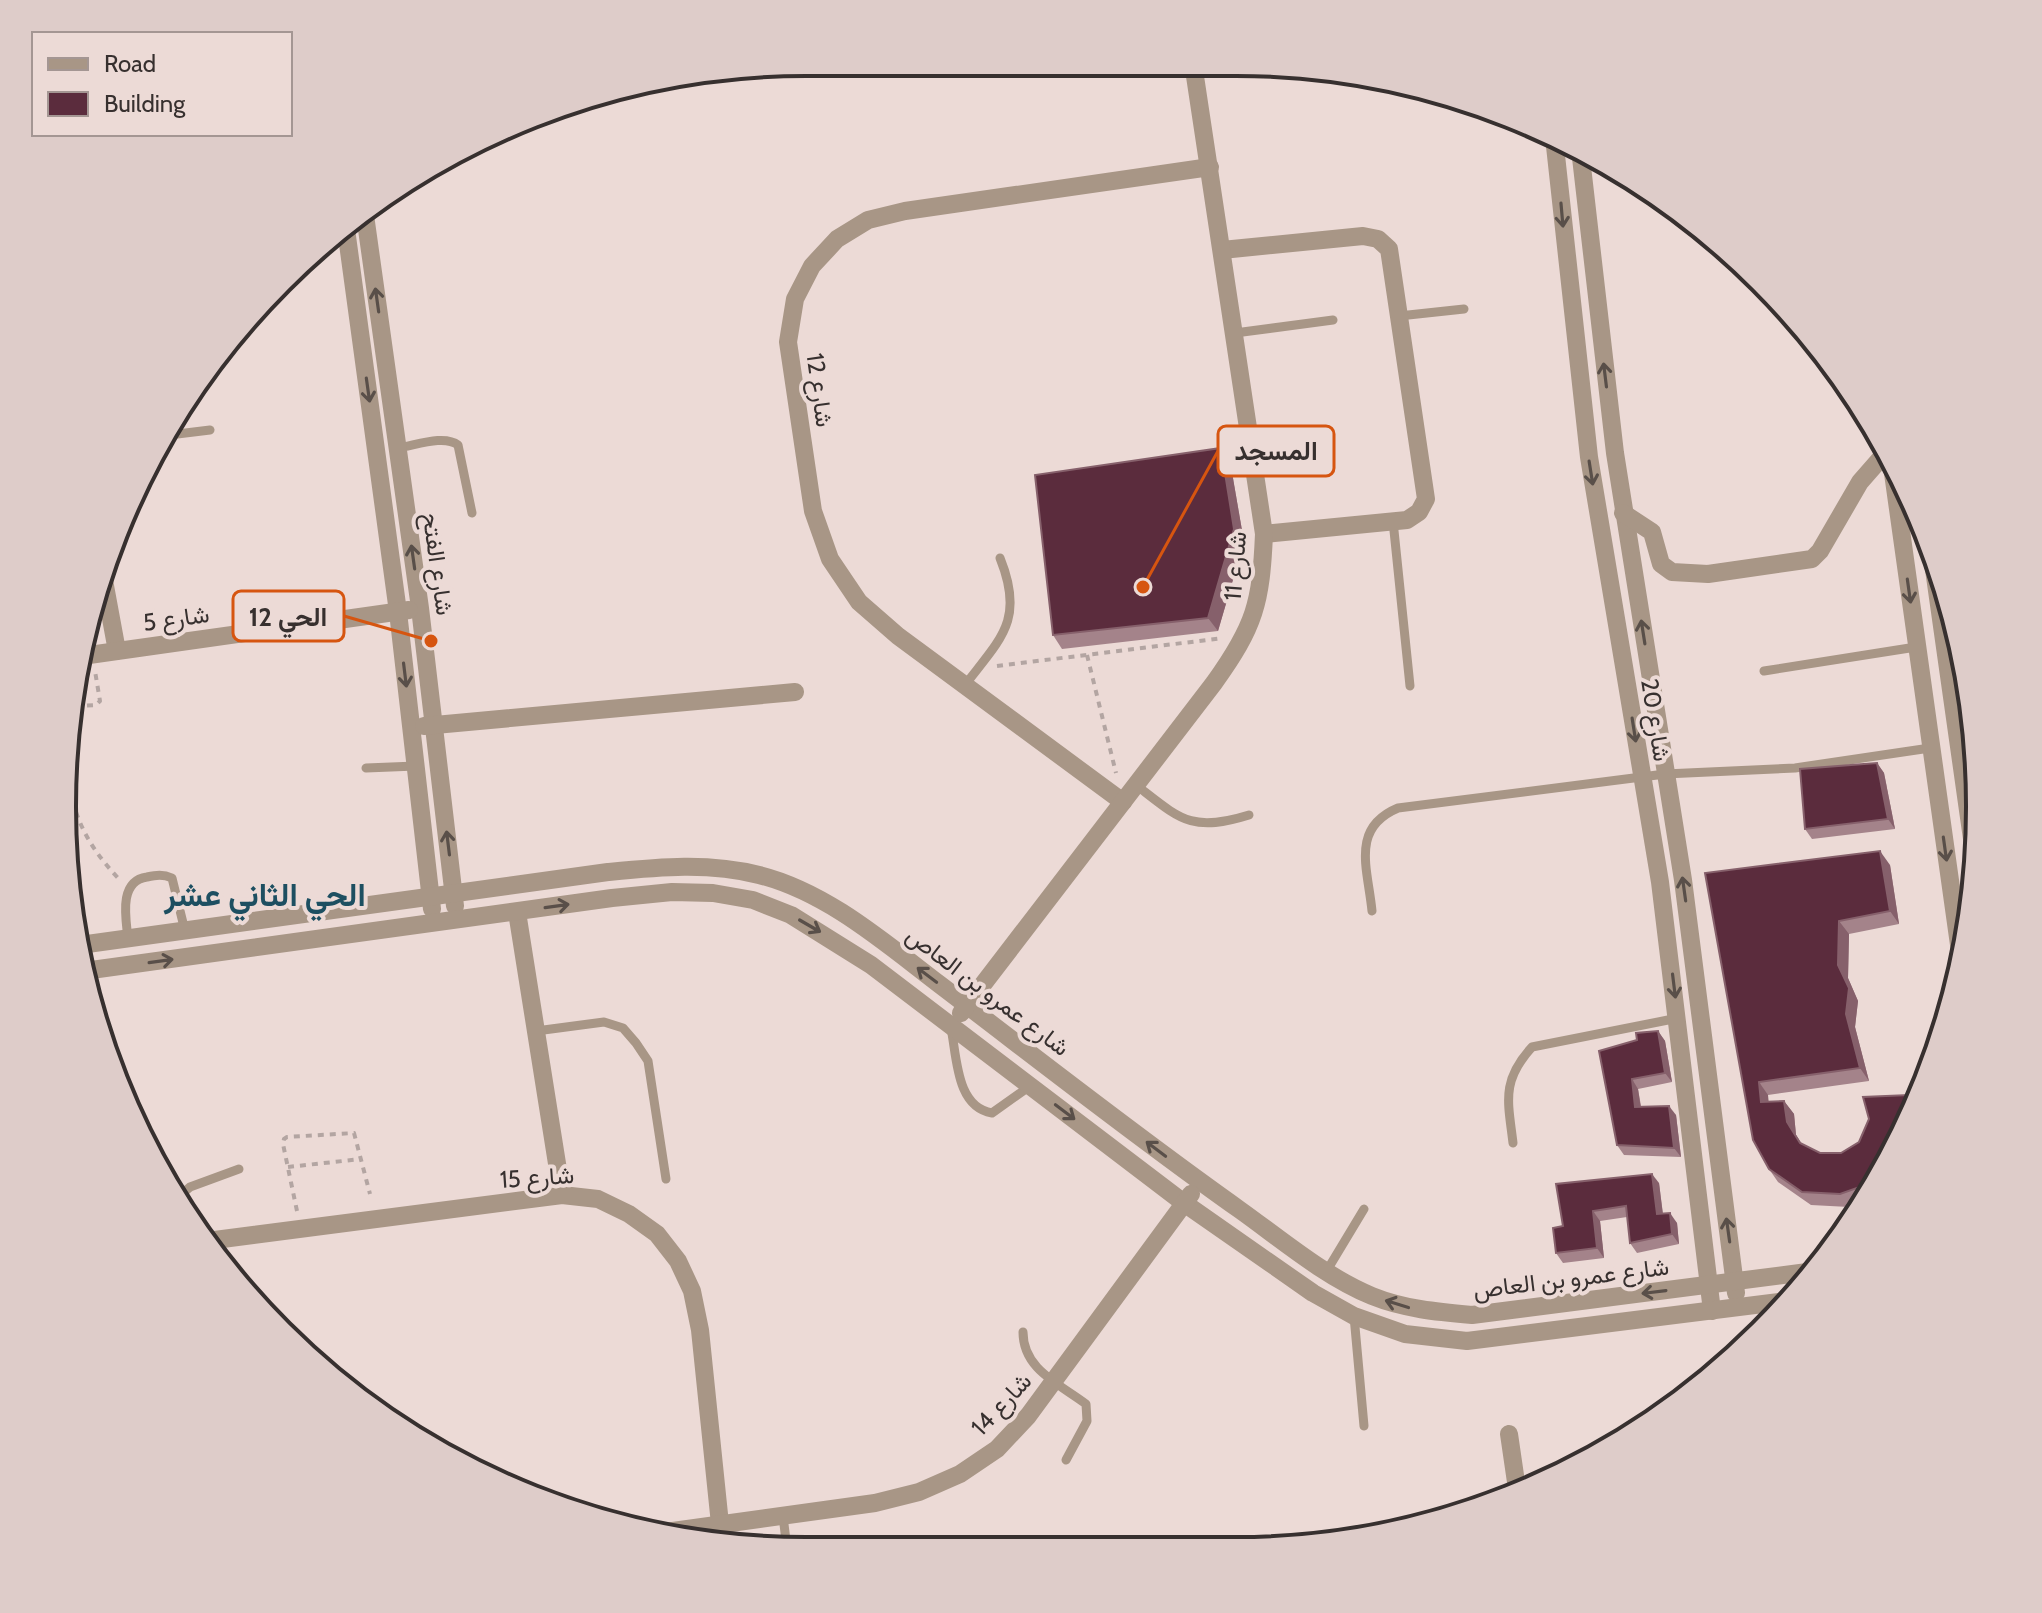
<svg xmlns="http://www.w3.org/2000/svg" width="2042" height="1613" font-family="Cabin,Vazirmatn,sans-serif">
<style>
.lines{fill:none;stroke-linecap:round;stroke-linejoin:round}
.path{stroke:#b3a5a2;stroke-width:4;stroke-dasharray:6 6;stroke-linecap:butt}
.service{stroke:#a89686;stroke-width:9}
.minor{stroke:#a89686;stroke-width:18}
.tertiary{stroke:#a89686;stroke-width:20}
.wall{fill:#a4838a}
.shaded-wall{fill:#86606b}
.building{fill:#5b2c3d;stroke:#86606b;stroke-width:2}
.oneway{stroke:#594f49}
.labels{text-anchor:middle;dominant-baseline:central;stroke-width:8;stroke-linejoin:round;paint-order:stroke}
.street-label{font-size:24px;fill:#37302f;stroke:#ecdad6}
.district-label{font-size:32px;font-weight:bold;fill:#1d4f61;stroke:#ecdad6}
.rim{fill:none;stroke:#37302f;stroke-width:4}
.leader{fill:none;stroke:#d65510;stroke-width:3}
.callout-dot{fill:#d65510;stroke:#ecdad6;stroke-width:3}
.callout{fill:#ecdad6;stroke:#d65510;stroke-width:3}
.callout-label{font-size:26px;text-anchor:middle;font-weight:bold;fill:#37302f}
</style>
<rect width="100%" height="100%" fill="#ecdad6"/>
<g class="lines">
<g class="path">
<polyline points="1087,655 1116,773"/>
<polyline points="997,666 1223,638"/>
<polyline points="75,706 96,705 100,701 95,671"/>
<path d="M67,765C71,814 86,844 119,879"/>
<polyline points="288,1167 361,1159"/>
<polyline points="297,1211 283,1144 284,1139 287,1137 354,1133 370,1194"/>
</g>
<g class="service">
<polyline points="1399,316 1464,309"/>
<polyline points="1235,333 1333,320"/>
<polyline points="172,421 173,435"/>
<polyline points="161,436 210,430"/>
<path d="M397,448C414,446 444,434 458,445L472,513"/>
<polyline points="1393,521 1410,686"/>
<polyline points="1764,671 1916,647"/>
<path d="M965,685C1001,638 1025,620 1000,558"/>
<polyline points="366,768 416,766"/>
<path d="M1136,785C1180,819 1191,833 1249,815"/>
<path d="M1372,911C1368,869 1350,828 1398,808L1665,774L1795,768L1930,748"/>
<path d="M128,939C126,919 118,881 147,877C156,875 163,874 172,878L185,931"/>
<path d="M951,1028C957,1057 956,1107 992,1113L1030,1086"/>
<polyline points="536,1031 604,1022 623,1028 636,1043 648,1061 666,1179"/>
<path d="M1513,1143C1508,1101 1501,1081 1532,1047L1678,1018"/>
<polyline points="181,1206 183,1193 190,1187 239,1169"/>
<polyline points="1326,1272 1364,1209"/>
<polyline points="1354,1316 1364,1426"/>
<path d="M1023,1332C1023,1369 1058,1383 1086,1404L1087,1421L1066,1460"/>
<polyline points="783,1516 787,1549"/>
</g>
<g class="minor">
<polyline points="1554,137 1589,457 1660,882 1712,1311"/>
<polyline points="1580,149 1615,453 1683,880 1736,1293"/>
<polyline points="365,215 420,608 455,906"/>
<polyline points="346,229 398,612 432,909"/>
<polyline points="1222,250 1363,236 1378,239 1389,249 1426,499 1419,512 1407,520 1264,534"/>
<polyline points="1891,459 1961,959"/>
<polyline points="1623,513 1652,532 1661,564 1672,572 1708,574 1812,559 1820,551 1860,482 1888,450"/>
<polyline points="103,575 117,651"/>
<polyline points="82,656 409,610"/>
<polyline points="424,726 795,692"/>
<polyline points="1123,802 898,636 859,602 830,559 813,511 788,342 795,299 812,266 837,239 868,220 905,211 1210,167"/>
<polyline points="517,912 562,1195"/>
<path d="M80,945L608,872C659,867 709,862 759,875C827,892 885,943 939,984C1039,1060 1138,1138 1240,1210C1282,1240 1324,1276 1372,1296C1404,1309 1438,1312 1472,1315L1815,1271"/>
<polyline points="84,971 612,898 672,892 713,893 753,900 791,915 871,965 1184,1203 1313,1293 1354,1316 1405,1334 1467,1341 1787,1301"/>
<path d="M961,1013L1214,683C1255,626 1261,603 1264,534L1193,63"/>
<polyline points="207,1241 562,1195 598,1199 629,1214 657,1234 678,1261 692,1291 700,1330 720,1524"/>
<polyline points="1509,1434 1517,1489"/>
<polyline points="651,1534 875,1503 919,1492 960,1474 997,1449 1028,1416 1191,1194"/>
</g>
<polyline class="tertiary" points="1932,548 1977,867"/>
</g>
<g class="wall">
<polygon points="1230,461 1244,542 1218,631 1062,649 1053,635"/>
<polygon points="1877,763 1884,773 1895,829 1812,839 1805,829"/>
<polygon points="1890,865 1899,924 1849,934 1848,978 1858,1001 1855,1027 1869,1081 1768,1095 1768,1102 1784,1101 1794,1114 1796,1135 1802,1144 1820,1153 1841,1153 1859,1142 1909,1095 1915,1104 1903,1136 1862,1203 1849,1207 1811,1205 1778,1182 1769,1169 1705,873"/>
<polygon points="1658,1031 1665,1041 1672,1082 1638,1089 1641,1106 1676,1115 1681,1157 1624,1155 1617,1145 1637,1040"/>
<polygon points="1659,1183 1663,1214 1677,1223 1679,1244 1637,1253 1630,1243 1627,1217 1600,1221 1604,1258 1563,1263 1556,1253 1563,1226 1556,1184"/>
</g>
<g class="shaded-wall">
<polygon points="1221,448 1230,461 1244,542 1218,631 1208,618"/>
<polygon points="1877,763 1884,773 1895,829 1888,819"/>
<polygon points="1880,851 1890,865 1899,924 1890,911"/>
<polygon points="1839,921 1849,934 1848,978 1858,1001 1855,1027 1869,1081 1860,1068 1846,1014 1838,965"/>
<polygon points="1658,1031 1665,1041 1672,1082 1665,1073"/>
<polygon points="1632,1079 1638,1089 1642,1116 1635,1107"/>
<polygon points="1759,1082 1768,1095 1770,1115 1761,1102"/>
<polygon points="1909,1095 1915,1104 1905,1131"/>
<polygon points="1784,1101 1794,1114 1796,1135 1810,1157 1787,1122"/>
<polygon points="1669,1106 1676,1115 1681,1157 1674,1148"/>
<polygon points="1652,1174 1659,1183 1664,1224 1657,1214"/>
<polygon points="1593,1211 1600,1221 1604,1258 1597,1248"/>
<polygon points="1670,1213 1677,1223 1679,1244 1672,1234"/>
</g>
<g class="building">
<polygon points="1221,448 1234,529 1208,618 1053,635 1035,475"/>
<polygon points="1877,763 1888,819 1805,829 1800,769"/>
<polygon points="1880,851 1890,911 1839,921 1838,965 1849,988 1846,1014 1860,1068 1759,1082 1761,1102 1784,1101 1787,1122 1800,1143 1820,1153 1841,1153 1859,1142 1869,1119 1863,1097 1909,1095 1905,1131 1874,1182 1840,1194 1802,1192 1769,1169 1753,1140 1705,873"/>
<polygon points="1658,1031 1665,1073 1632,1079 1635,1107 1669,1106 1674,1148 1617,1145 1599,1051 1637,1040 1636,1033"/>
<polygon points="1652,1174 1657,1214 1670,1213 1672,1234 1630,1243 1626,1206 1593,1211 1597,1248 1556,1253 1553,1228 1563,1226 1556,1184"/>
</g>
<defs><path id="oneway-shaft" d="M-6 0H5M1.5-3L5.5 0L1.5 3" fill="none" stroke-width="1.6" stroke-linecap="round" stroke-linejoin="round" transform="scale(2)"/></defs>
<g class="oneway">
<use href="#oneway-shaft" transform="translate(1562 215) rotate(85)"/>
<use href="#oneway-shaft" transform="translate(377 300) rotate(-98)"/>
<use href="#oneway-shaft" transform="translate(1605 375) rotate(-97)"/>
<use href="#oneway-shaft" transform="translate(368 390) rotate(82)"/>
<use href="#oneway-shaft" transform="translate(1591 473) rotate(81)"/>
<use href="#oneway-shaft" transform="translate(413 557) rotate(-98)"/>
<use href="#oneway-shaft" transform="translate(1909 591) rotate(82)"/>
<use href="#oneway-shaft" transform="translate(1643 632) rotate(-99)"/>
<use href="#oneway-shaft" transform="translate(405 675) rotate(83)"/>
<use href="#oneway-shaft" transform="translate(1634 730) rotate(81)"/>
<use href="#oneway-shaft" transform="translate(448 843) rotate(-97)"/>
<use href="#oneway-shaft" transform="translate(1945 849) rotate(82)"/>
<use href="#oneway-shaft" transform="translate(1684 889) rotate(-98)"/>
<use href="#oneway-shaft" transform="translate(557 906) rotate(-8)"/>
<use href="#oneway-shaft" transform="translate(810 926) rotate(30)"/>
<use href="#oneway-shaft" transform="translate(161 961) rotate(-8)"/>
<use href="#oneway-shaft" transform="translate(927 975) rotate(-143)"/>
<use href="#oneway-shaft" transform="translate(1674 986) rotate(83)"/>
<use href="#oneway-shaft" transform="translate(1065 1112) rotate(37)"/>
<use href="#oneway-shaft" transform="translate(1156 1149) rotate(-143)"/>
<use href="#oneway-shaft" transform="translate(1728 1230) rotate(-98)"/>
<use href="#oneway-shaft" transform="translate(1654 1292) rotate(173)"/>
<use href="#oneway-shaft" transform="translate(1397 1304) rotate(-163)"/>
</g>
<g class="labels">
<g class="street-label">
<text transform="translate(820 390) rotate(82)">شارع 12</text>
<text transform="translate(438 564) rotate(82)">شارع الفتح</text>
<text transform="translate(1235 566) rotate(-85)">شارع 11</text>
<text transform="translate(176 618) rotate(-8)">شارع 5</text>
<text transform="translate(1656 720) rotate(81)">شارع 20</text>
<text transform="translate(988 991) rotate(37)">شارع عمرو بن العاص</text>
<text transform="translate(537 1177) rotate(-4)">شارع 15</text>
<text transform="translate(1571 1278) rotate(-7)">شارع عمرو بن العاص</text>
<text transform="translate(1001 1404) rotate(-47)">شارع 14</text>
</g>
<g class="district-label">
<text x="265" y="894">الحي الثاني عشر</text>
</g>
</g>
<path d="M0 0H2042V1613H0ZM806 76H1236A730 730 0 0 1 1966 806V807A730 730 0 0 1 1236 1537H806A730 730 0 0 1 76 807V806A730 730 0 0 1 806 76Z" fill="#deccc9" fill-rule="evenodd"/>
<path class="rim" d="M806 76H1236A730 730 0 0 1 1966 806V807A730 730 0 0 1 1236 1537H806A730 730 0 0 1 76 807V806A730 730 0 0 1 806 76Z"/>
<path class="leader" d="M1143 587L1218 451M431 641L344 616"/>
<g class="callout-dot">
<circle cx="1143" cy="587" r="8"/>
<circle cx="431" cy="641" r="8"/>
</g>
<g class="callout">
<rect x="1218" y="426" width="116" height="50" rx="8"/>
<rect x="233" y="591" width="111" height="50" rx="8"/>
</g>
<g class="callout-label">
<text x="1276" y="460">المسجد</text>
<text x="288" y="626">الحي 12</text>
</g>
<rect x="32" y="32" width="260" height="104" fill="#ecdad6" stroke="#a49693" stroke-width="2"/>
<rect x="48" y="58" width="40" height="12" fill="#a89686" stroke="#a49693" stroke-width="2"/>
<text x="104" y="72" font-size="24" fill="#37302f">Road</text>
<rect x="48" y="92" width="40" height="24" fill="#5b2c3d" stroke="#a49693" stroke-width="2"/>
<text x="104" y="112" font-size="24" fill="#37302f">Building</text>
</svg>
